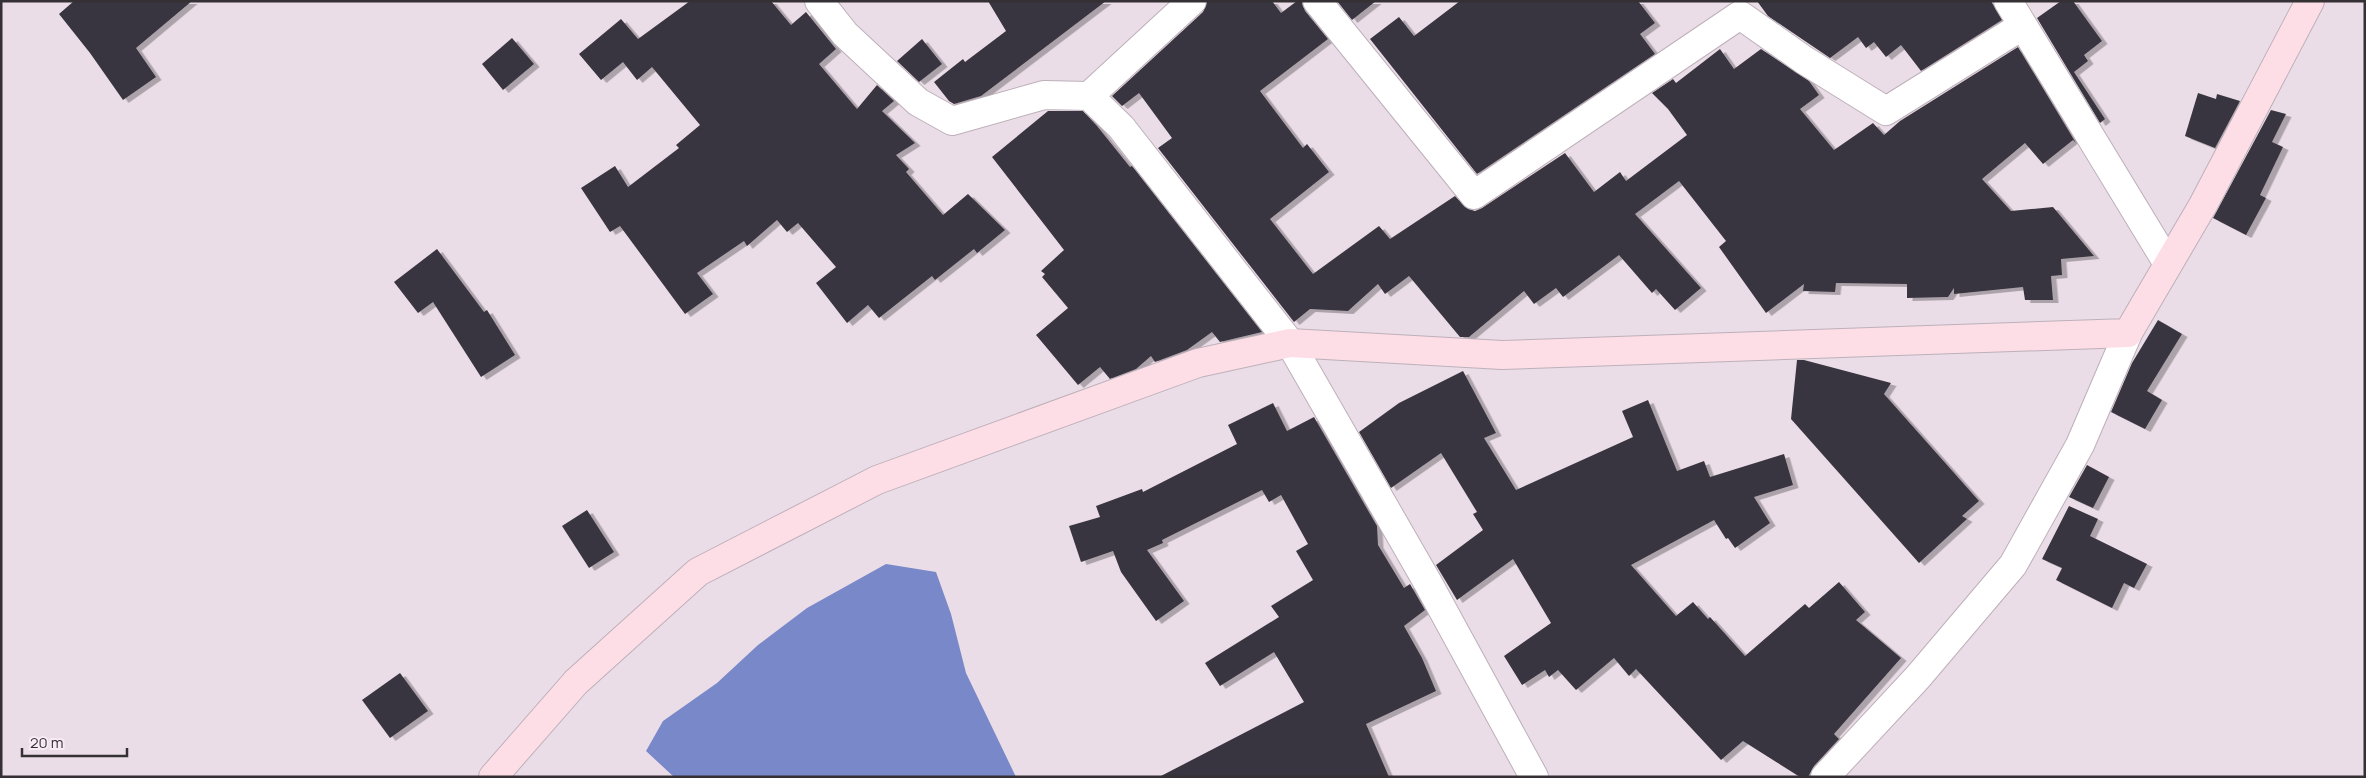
<svg xmlns="http://www.w3.org/2000/svg" width="2366" height="778" font-family="Manrope,sans-serif">
<style>
.water{fill:#7888c8}
.building{fill:#393540;filter:url(#shadow)}
.lines{fill:none;stroke-linecap:round;stroke-linejoin:round}
.street-casing{stroke:#bdb0b9;stroke-width:30}
.secondary-casing{stroke:#bdb0b9;stroke-width:30}
.street{stroke:#fff;stroke-width:28}
.secondary{stroke:#fddee6;stroke-width:28}
</style>
<defs>
<filter id="shadow"><feDropShadow dx="5.5" dy="3" stdDeviation="0" flood-color="#0004"/></filter>
</defs>
<rect width="100%" height="100%" fill="#ebdde7"/>
<polygon class="water" points="886,564 936,572 951,614 966,673 1016,777 674,777 646,751 663,721 717,683 758,645 807,608"/>
<g class="building">
<polygon points="74,1 192,1 136,48 156,77 123,100 90,53 59,14"/>
<polygon points="690,1 771,1 791,25 806,12 836,49 819,64 857,109 877,85 894,101 882,111 915,143 896,155 909,169 906,172 943,215 968,194 1005,230 977,253 974,249 935,280 932,276 879,318 868,305 847,323 816,283 836,267 798,223 787,232 777,220 747,246 744,241 697,273 713,294 685,314 620,226 610,232 581,188 615,166 628,187 679,148 676,145 700,125 652,67 637,80 623,62 601,80 579,54 621,19 638,39"/>
<polygon points="988,1 1106,1 981,96 954,104 949,101 934,82 963,59 965,62 1006,31"/>
<polygon points="1207,1 1272,1 1281,13 1297,1 1302,1 1305,11 1328,39 1260,91 1303,148 1307,144 1329,172 1270,219 1313,274 1379,226 1390,239 1455,196 1468,209 1475,211 1482,208 1565,153 1594,192 1620,172 1626,181 1687,135 1668,109 1652,93 1673,79 1676,83 1720,49 1734,69 1761,49 1809,81 1819,95 1800,109 1834,150 1873,123 1884,135 1900,121 2018,47 2076,143 2073,140 2043,164 2025,143 1982,179 2011,211 2053,207 2094,256 2061,259 2062,275 2051,276 2053,300 2025,300 2023,287 1954,294 1954,288 1948,297 1907,298 1907,284 1836,283 1835,292 1803,291 1804,284 1766,313 1719,247 1726,241 1679,181 1635,214 1701,288 1675,310 1656,289 1652,293 1619,255 1563,297 1556,288 1534,304 1524,291 1469,337 1460,337 1409,276 1385,294 1378,284 1348,311 1310,309 1294,322 1158,148 1172,138 1139,93 1122,106 1112,96 1203,12"/>
<polygon points="1337,1 1376,1 1352,20"/>
<polygon points="1460,1 1638,1 1655,23 1640,34 1655,54 1477,174 1370,39 1399,17 1414,36"/>
<polygon points="1757,1 1991,1 2002,20 1921,71 1901,45 1886,57 1874,42 1866,48 1858,37 1830,58 1768,16"/>
<polygon points="2061,1 2073,1 2102,41 2084,55 2088,61 2074,72 2105,119 2100,123 2037,18"/>
<polygon points="512,38 534,64 503,90 482,64"/>
<polygon points="922,39 942,64 919,82 897,61"/>
<polygon points="2198,93 2216,99 2217,94 2240,101 2215,148 2185,136"/>
<polygon points="2271,110 2286,114 2272,142 2283,147 2260,195 2266,198 2246,235 2213,218"/>
<polygon points="1048,111 1083,111 1097,126 1130,167 1132,166 1262,332 1220,342 1212,332 1187,350 1155,362 1151,356 1136,369 1110,379 1100,367 1078,385 1036,335 1068,308 1042,277 1045,274 1041,271 1064,250 992,157"/>
<polygon points="437,249 484,312 487,310 515,355 481,377 433,302 418,313 394,282"/>
<polygon points="2158,320 2182,334 2147,391 2162,400 2145,429 2111,412 2132,363"/>
<polygon points="1797,360 1804,360 1891,383 1884,394 1979,501 1962,516 1967,519 1919,563 1791,419"/>
<polygon points="1463,371 1496,433 1484,438 1516,490 1633,437 1622,411 1648,400 1677,471 1704,461 1710,477 1784,454 1793,485 1754,497 1770,523 1735,548 1728,538 1726,539 1714,520 1631,565 1676,616 1693,602 1708,619 1710,617 1745,656 1805,604 1809,608 1839,582 1865,612 1856,620 1901,658 1834,734 1839,739 1814,766 1808,777 1800,777 1743,741 1721,760 1636,669 1629,676 1614,658 1576,690 1558,670 1549,677 1545,670 1522,685 1504,656 1551,623 1513,559 1457,600 1436,565 1483,530 1473,514 1477,512 1441,453 1391,488 1359,432 1399,403"/>
<polygon points="1273,403 1287,431 1314,417 1377,526 1378,545 1404,588 1410,584 1425,610 1404,626 1422,658 1436,691 1366,724 1389,777 1159,777 1304,702 1274,652 1220,686 1205,663 1279,617 1271,606 1313,580 1296,551 1308,544 1281,495 1269,502 1262,490 1162,540 1163,543 1147,550 1184,601 1156,621 1121,572 1113,551 1081,562 1069,526 1100,517 1096,506 1142,489 1143,492 1237,444 1228,425"/>
<polygon points="2087,465 2109,477 2093,508 2069,497"/>
<polygon points="2069,506 2098,519 2090,536 2147,564 2134,588 2124,583 2112,608 2056,580 2062,568 2042,559"/>
<polygon points="587,510 614,552 589,568 562,526"/>
<polygon points="400,673 428,711 390,738 362,700"/>
</g>
<g class="lines">
<g class="street-casing">
<g id="street">
<polyline points="819,1 845,34 918,102 952,121 1044,95 1089,96 1121,127 1290,343 1428,583 1534,777"/>
<polyline points="1317,1 1474,195 1740,15 1804,60 1886,111 2022,26"/>
<polyline points="2008,1 2168,264"/>
<polyline points="1089,96 1192,1"/>
<polyline points="1825,777 1918,677 2013,565 2080,445 2128,333"/>
</g>
</g>
<g class="secondary-casing">
<polyline id="secondary" points="493,777 576,682 698,572 877,480 1198,363 1290,343 1502,355 2128,333 2203,205 2310,1"/>
</g>
<use href="#street" class="street"/>
<use href="#secondary" class="secondary"/>
</g>
<rect width="2366" height="778" fill="none" stroke="#353034" stroke-width="5"/>
<path d="M22 748v8h105v-8" fill="none" stroke="#353034" stroke-width="2.5"/>
<text x="30" y="748" font-size="15" fill="#353034" stroke="#f8ebf5" stroke-width="4" paint-order="stroke">20 m</text>
</svg>
